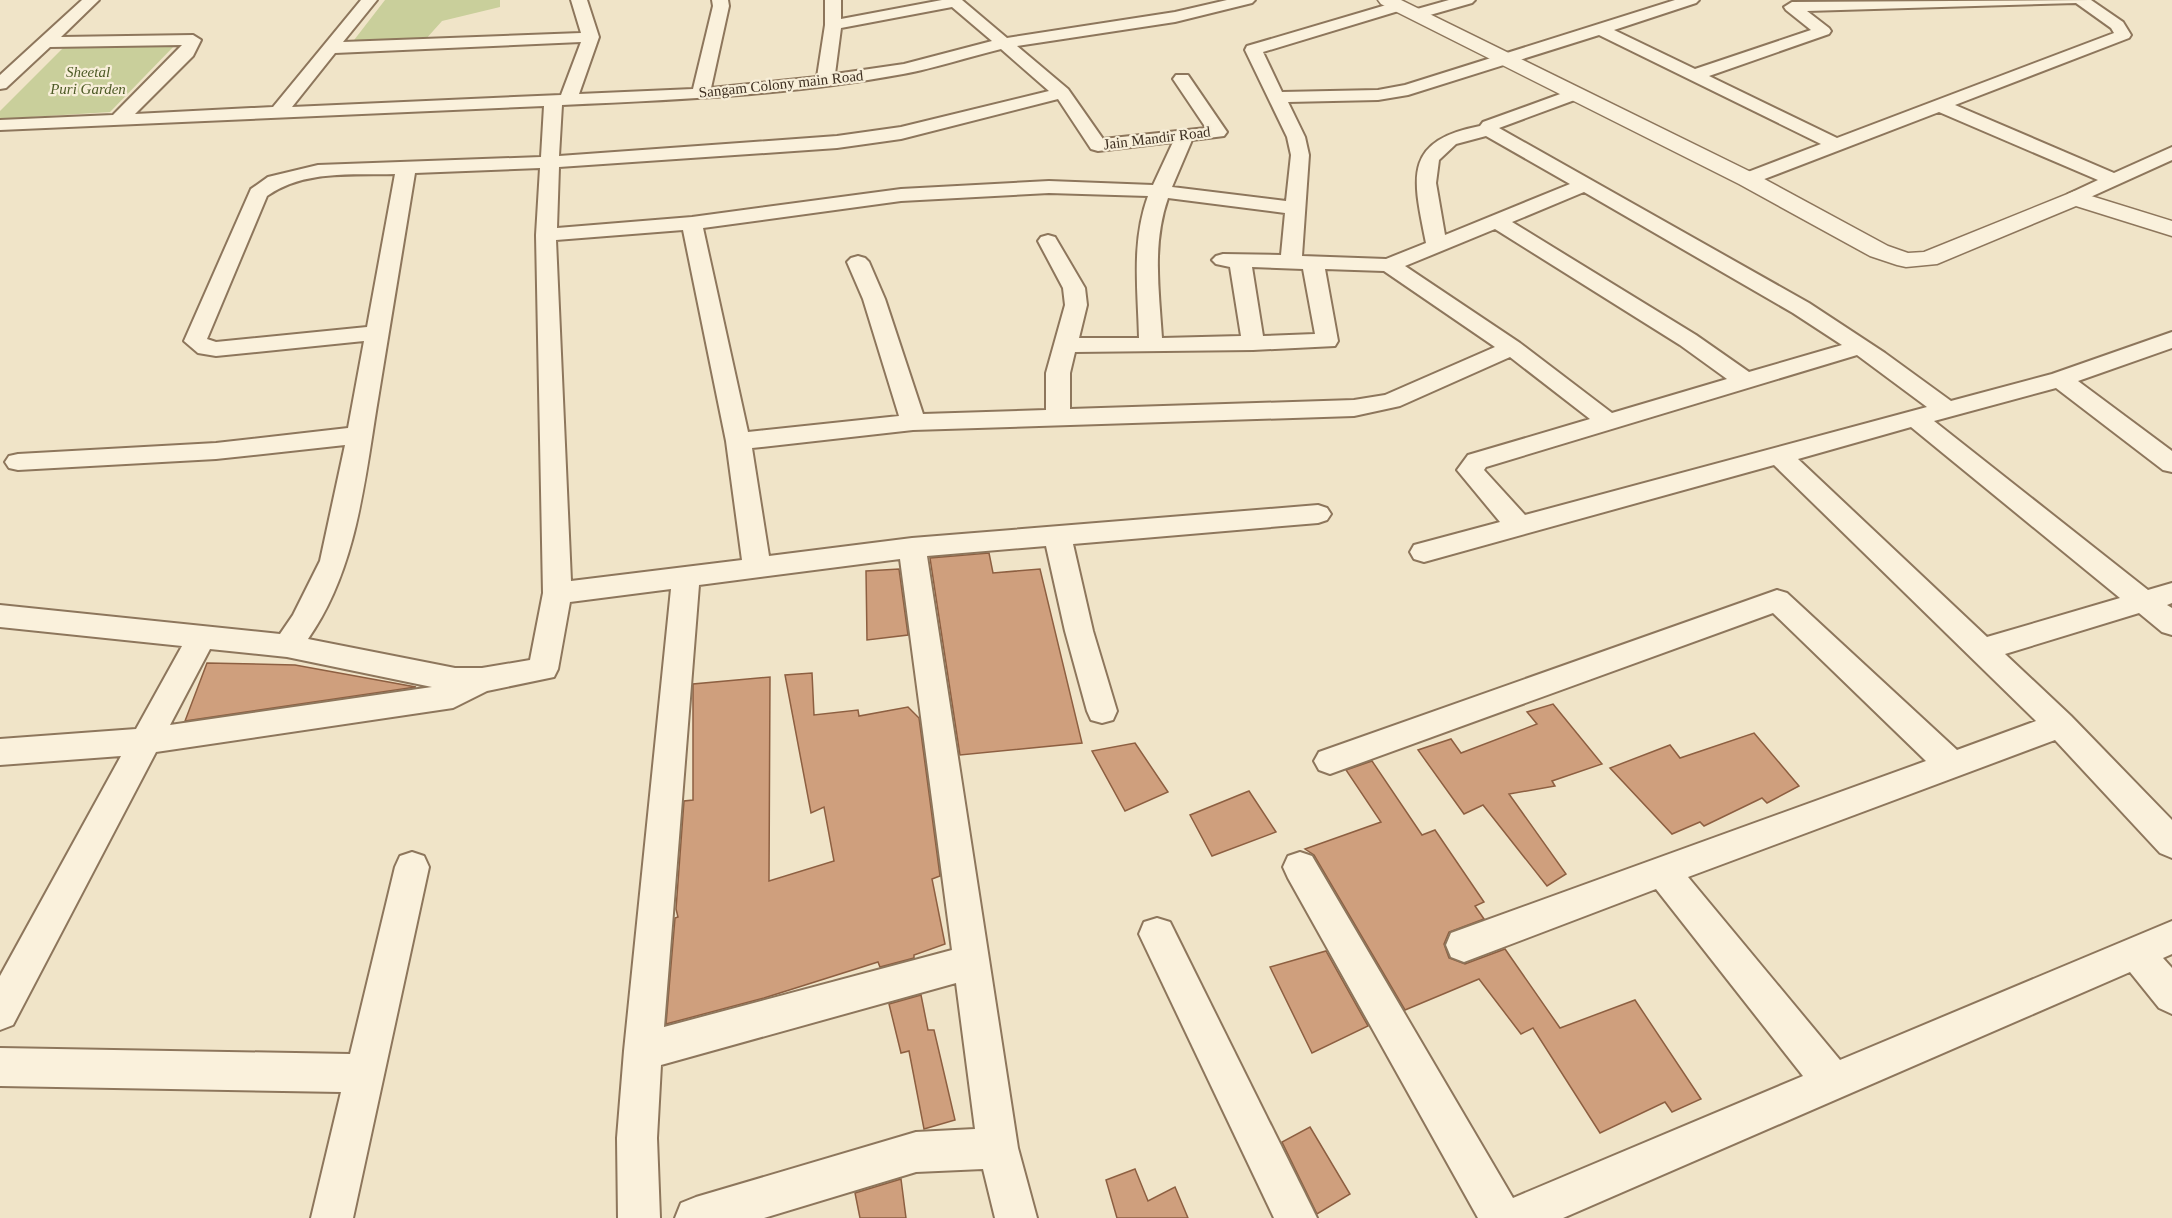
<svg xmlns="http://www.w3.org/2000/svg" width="2172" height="1218" font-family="Georgia,serif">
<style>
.green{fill:#c9cf9b}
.building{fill:#cf9f7d;stroke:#8d5f41;stroke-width:1.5}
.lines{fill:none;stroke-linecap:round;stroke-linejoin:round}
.minor-casing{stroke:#8d765c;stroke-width:4}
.tertiary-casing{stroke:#8d765c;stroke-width:3}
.minor{fill:#faf1dc;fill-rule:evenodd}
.tertiary{fill:#faf1dc;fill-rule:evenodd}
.labels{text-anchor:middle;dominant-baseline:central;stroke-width:4.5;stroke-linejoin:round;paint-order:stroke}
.far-park-label{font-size:15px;font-style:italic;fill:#4d5a26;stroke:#f7eed8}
.far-street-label{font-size:15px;fill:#3d2e20;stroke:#f7eed8}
</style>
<rect width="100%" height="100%" fill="#f0e4c8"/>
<g class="green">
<polygon points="385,0 500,0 500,7 442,21 425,40 351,44"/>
<polygon points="177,43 110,112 0,119 0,111 63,48"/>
</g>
<g class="building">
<polygon points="989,553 993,573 1040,569 1082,743 960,755 930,558"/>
<polygon points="899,569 908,635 867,640 866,571"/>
<polygon points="207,663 295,665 416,687 185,721"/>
<polygon points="812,673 814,715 858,710 859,716 908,707 919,718 940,876 932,879 945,944 914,955 914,958 880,967 878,962 764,998 666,1024 675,918 678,917 676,909 684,801 693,800 693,684 770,677 769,881 834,861 824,807 811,813 785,675"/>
<polygon points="1553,704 1602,764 1552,781 1555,786 1509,794 1566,874 1547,886 1483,805 1464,814 1418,750 1451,739 1461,753 1537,724 1527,712"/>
<polygon points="1754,733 1799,786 1767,803 1762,798 1704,826 1700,822 1672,834 1610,768 1670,745 1680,758"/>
<polygon points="1135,743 1168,792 1125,811 1092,751"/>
<polygon points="1372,761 1422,835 1435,830 1484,902 1475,906 1484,919 1449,932 1444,944 1449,958 1465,964 1505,949 1560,1028 1635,1000 1701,1099 1672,1112 1665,1102 1600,1133 1533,1028 1521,1034 1479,979 1405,1010 1314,855 1305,849 1381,822 1346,770"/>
<polygon points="1249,791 1276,832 1212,856 1190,815"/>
<polygon points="1326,951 1368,1026 1312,1053 1270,967"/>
<polygon points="921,995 928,1030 934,1030 955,1120 924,1129 909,1051 901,1053 889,1004"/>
<polygon points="1310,1127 1350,1194 1317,1214 1282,1142"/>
<polygon points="1135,1169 1148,1201 1175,1187 1188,1218 1117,1218 1106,1180"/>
<polygon points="901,1179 906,1218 860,1218 855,1193"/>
</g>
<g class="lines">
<g class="minor-casing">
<g id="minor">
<path d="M82,0H99L61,37L193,35L201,40L193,56L135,114L273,107L361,0H377L343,42L581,33L571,0H587L599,37L579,94L693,89L713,6L712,0H728L729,6L711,88L817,77L825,25V0H841V19L942,0H962L1007,38L1175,12L1227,0H1255L1252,3L1175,22L1017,46L1068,89L1103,139L1206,128L1173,79L1176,75H1188L1227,132L1224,136L1192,140L1172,187L1286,201L1291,155L1287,137L1245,50L1247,46L1393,3H1405L1407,6L1405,9L1263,52L1282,92L1378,90L1405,85L1675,0H1699L1696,3L1614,30L1695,69L1811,30L1786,10L1784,7L1792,2L2091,0L2123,22L2131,35L2129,38L1955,105L2114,173L2172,147V160L2075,204L2068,202L2065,198L2068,194L2098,180L1939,112L1754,183H1740L1737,179L1740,175L1821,144L1599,35L1408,95L1378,100L1288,102L1305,137L1309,155L1302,256L1386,259L1426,243C1413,178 1402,141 1480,126L1483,122L1574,89L1580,90L1583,94L1580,98L1499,128L1809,303L1885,353L1951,401L2052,374L2172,332V348L2078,381L2172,451V472L2163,470L2056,388L1934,421L2148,590L2172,583V603L2167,605L2172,608V635L2162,632L2139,613L2005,654L2071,716L2172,820V858L2160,853L2055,740L1688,877L1840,1060L2172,921V954L2163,958L2172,968V1014L2159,1008L2130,972L1563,1218H1478L1288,878L1283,867L1288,856L1300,852L1312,856L1513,1198L1803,1076L1656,889L1464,962L1451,957L1446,945L1451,933L1926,761L1773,613L1330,774L1319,770L1314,761L1319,752L1777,590L1787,593L1957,750L2036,721L1774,465L1424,562L1414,559L1410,552L1414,545L1500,522L1457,470L1468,455L1590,419L1510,357L1400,406L1354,416L913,430L752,448L769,556L912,538L1318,505L1327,508L1331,514L1327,520L1318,523L1073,544L1093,631L1117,711L1113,720L1102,723L1091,720L1087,711L1065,631L1046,546L927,556L1018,1148L1037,1218H995L983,1169L916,1172L764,1218H675L681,1203L696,1197L916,1132L975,1129L956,983L661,1065L657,1138L660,1218H618L617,1138L624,1051L671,589L570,602L558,669L554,677L487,691L453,708L156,752L13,1025L0,1030V976L121,756L0,765V739L136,729L182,646L0,627V605L280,634L293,615L320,561L345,445L216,459L18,470L9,468L5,462L9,456L18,454L216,443L348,428L364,341L216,356L198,353L184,341L251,189L268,177L318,165L541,157L544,106L0,130V120L113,115L182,45L50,47L6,88L0,89V75ZM2076,3L2111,28L2114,33L1837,138L1709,76L1829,34L1831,31L1829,28L1807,11ZM952,7L992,41L904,64L835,74L841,28ZM581,42L561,95L292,107L335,53ZM1001,49L1049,91L901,127L837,136L559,156L562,105C676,100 790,95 903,74C936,68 968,57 1001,49ZM1058,99L1091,149L1098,151L1173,142L1153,185L1049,181L901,189L692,217L557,228L559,167L837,148L901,139ZM1486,136L1570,184L1445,235L1436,183L1439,160L1456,144ZM540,168L536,235L543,593L530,660L482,668H455L308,639C358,568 365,476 379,393C391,319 403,246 415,173ZM395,174L367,327L216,342L207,339L267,196C303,170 352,175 395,174ZM1584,192L1793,313L1842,345L1749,372L1696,335L1512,222ZM1049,193L1148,196C1131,243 1138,290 1139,338H1079L1087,305L1085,288L1055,237L1048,235L1041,237L1038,241L1063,288L1065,305L1046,373V410L923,414L885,299L869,262L865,258L858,256L851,258L847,262L863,299L899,416L748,432L703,228L901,201ZM1168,198L1285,213L1281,255L1223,254L1216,256L1212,260L1216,264L1230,267L1241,336L1162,338C1159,290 1152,244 1168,198ZM1495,229L1680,345L1727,379L1612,413L1520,343L1405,266ZM683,230L726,441L742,560L571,581L556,240ZM1252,267L1303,269L1315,334L1263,336ZM1325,269L1384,271L1495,347L1385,395L1354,400L1070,409V373L1075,352L1253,350L1335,346L1338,341ZM1857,355L1927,407L1525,515L1484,470L1486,467ZM1911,427L2120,598L1987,637L1798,459ZM900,559L952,950L664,1027L699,585ZM210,649L287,657L432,687L170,725Z"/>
<polygon points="1449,0 1475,0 1472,3 1416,19 1408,14 1410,11"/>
<polygon points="412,852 424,856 429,867 353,1218 311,1218 341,1092 0,1086 0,1048 350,1054 395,867 400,856"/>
<polygon points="1157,918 1170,922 1317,1218 1274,1218 1139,934 1144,922"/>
</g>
</g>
<g class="tertiary-casing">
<polygon id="tertiary" points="1378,0 1401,0 1755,174 1888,246 1908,253 1924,252 2075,191 2172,221 2172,236 2076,206 1937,264 1906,267 1897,265 1870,256 1739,184 1381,4"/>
</g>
<use href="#minor" class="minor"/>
<use href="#tertiary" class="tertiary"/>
</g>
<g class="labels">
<g class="far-park-label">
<text x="88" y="72">Sheetal<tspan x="88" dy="17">Puri Garden</tspan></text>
</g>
<g class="far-street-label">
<text transform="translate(781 84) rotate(-6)">Sangam Colony main Road</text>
<text transform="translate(1157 138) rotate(-7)">Jain Mandir Road</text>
</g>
</g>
</svg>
